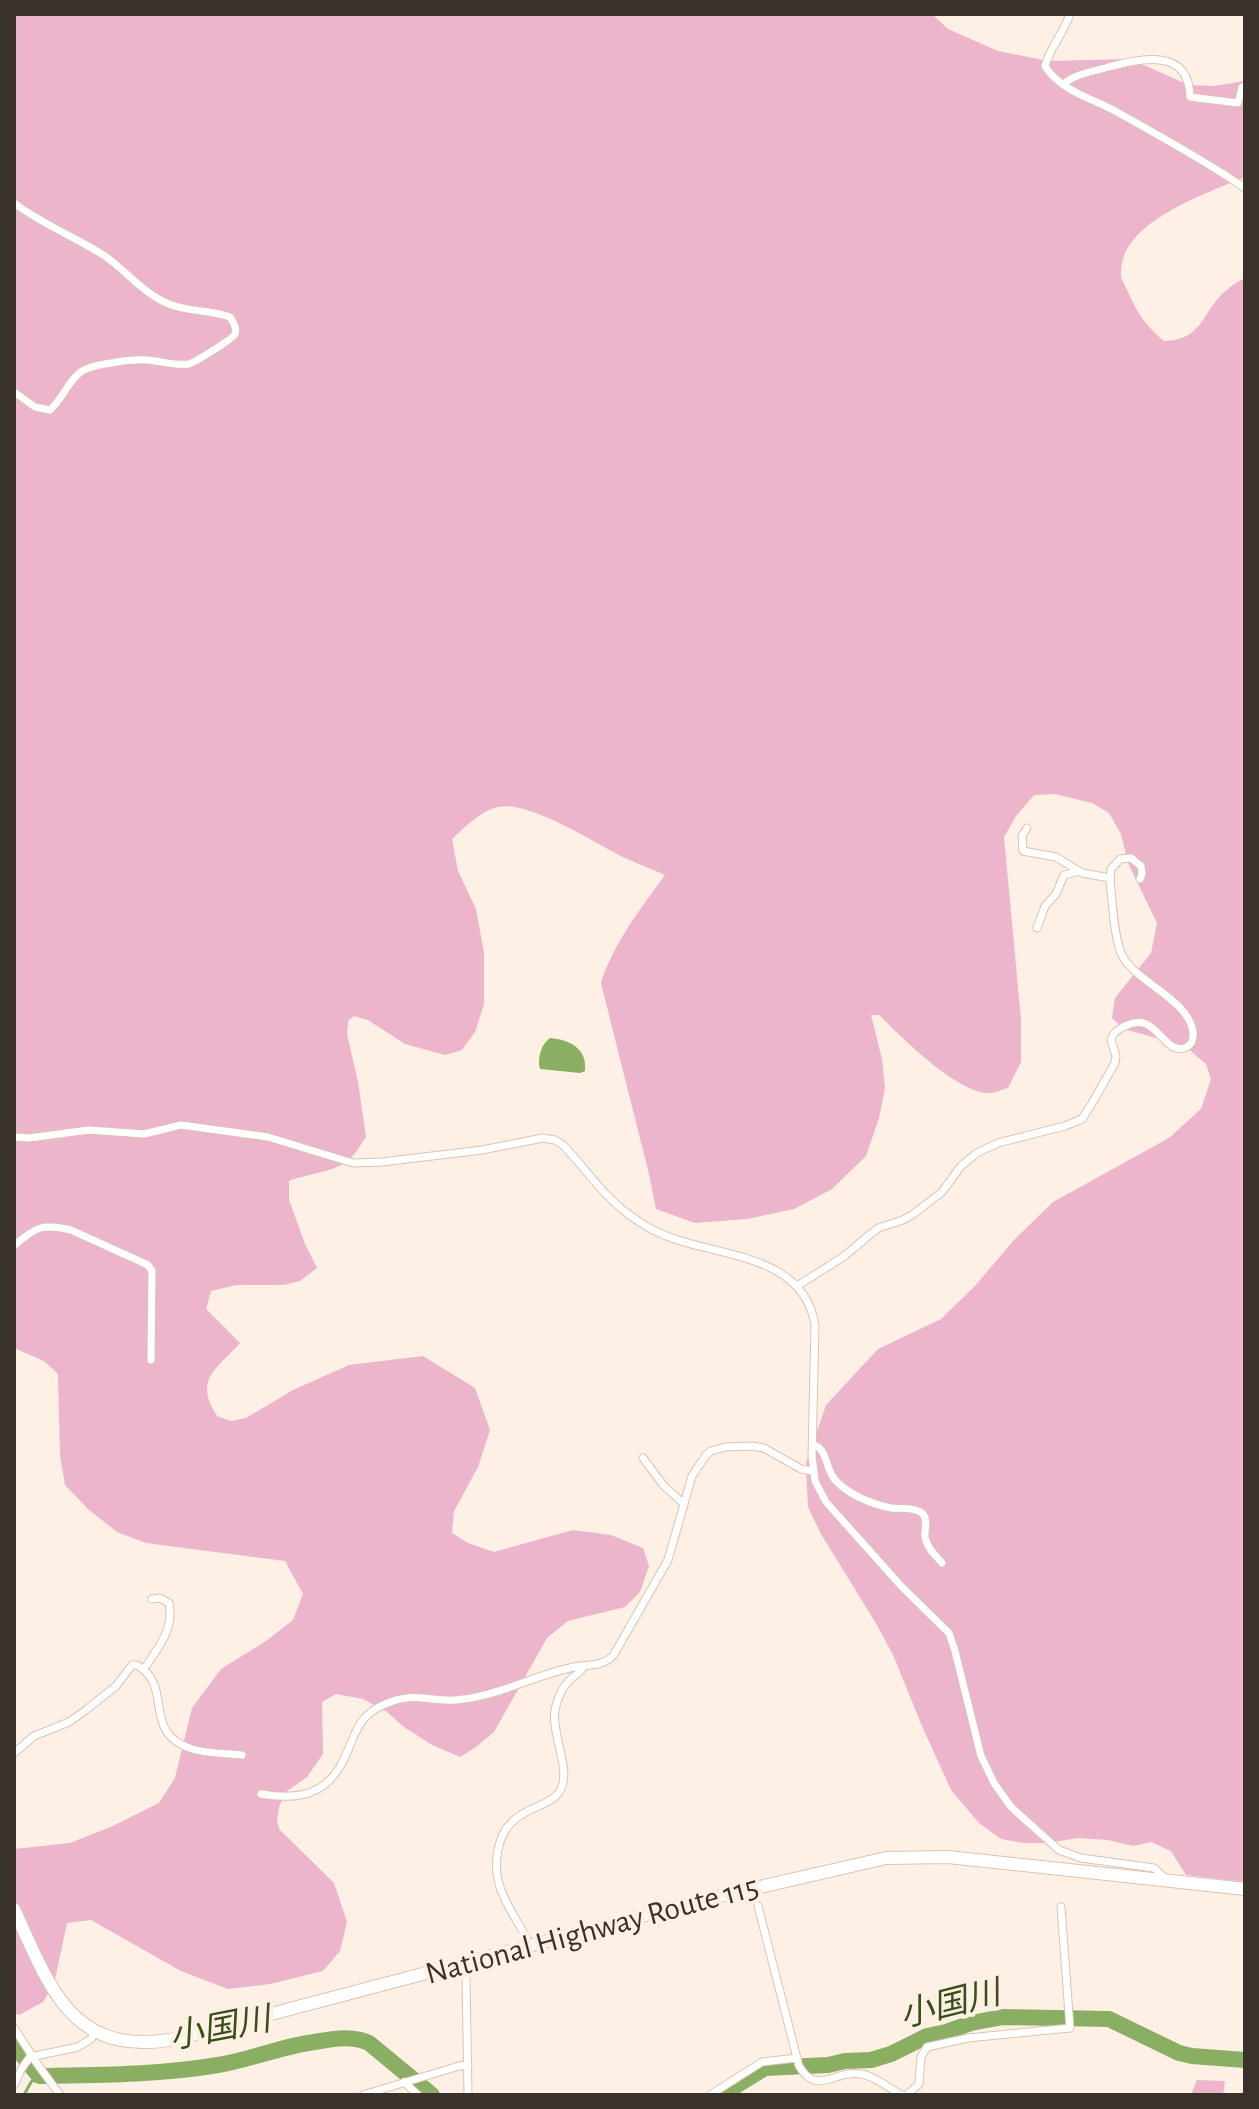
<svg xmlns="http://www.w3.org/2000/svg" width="1259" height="2109" font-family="'Alegreya Sans','Noto Sans JP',sans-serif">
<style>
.green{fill:#ecb5cc}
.water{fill:#8aaf62}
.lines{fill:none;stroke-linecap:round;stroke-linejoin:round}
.stream{stroke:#8aaf62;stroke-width:3}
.river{stroke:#8aaf62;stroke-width:16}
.minor-casing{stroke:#dcc4b2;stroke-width:9}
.trunk-casing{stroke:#dcc4b2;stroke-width:14}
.minor{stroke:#fff;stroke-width:7}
.trunk{stroke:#fff;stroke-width:12}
.labels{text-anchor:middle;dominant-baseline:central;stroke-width:8;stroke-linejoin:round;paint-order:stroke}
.street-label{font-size:32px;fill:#3a312a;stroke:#fff0e5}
.water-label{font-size:34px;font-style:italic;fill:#364e17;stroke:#fff0e5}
</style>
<rect width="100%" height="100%" fill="#fff0e5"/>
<g class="green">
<path d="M14,14H932L948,29L998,51L1048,61L1130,59L1189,85L1214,86L1245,81V177C1206,194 1118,222 1121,275C1121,280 1126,287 1128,292C1137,313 1146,326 1164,341C1205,340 1201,310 1228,289C1233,284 1240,281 1245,278V1882L1186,1875L1171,1851L1151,1842L1133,1846L1108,1840L1077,1838L1048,1843H1024L1001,1839L979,1823L951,1790L922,1726L894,1657L877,1625L821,1534L808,1507L806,1463L826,1405L878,1349L941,1319L974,1287L1014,1240L1053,1202L1169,1138L1201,1109L1211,1079L1206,1064L1185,1046L1124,1029L1112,1018L1115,998L1151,953L1157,923L1128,863L1121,834L1109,813L1092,803L1055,794L1034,795L1016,816L1004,837L1021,1020V1062L1008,1088C1003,1089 996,1093 990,1093C959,1095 900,1036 879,1015H871L882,1059L885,1088L879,1118L866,1156L832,1189L794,1209L747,1219L695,1223L656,1209L649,1174L601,983C613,944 641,908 665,875C652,869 638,864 625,858C596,844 529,800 498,807C480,811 465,827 452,839L458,871L476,909L484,953V1004L475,1032L462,1050L445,1055L405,1044L368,1020L354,1016L348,1021L347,1034L358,1082L366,1137C361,1144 356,1153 350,1159C334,1173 309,1173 289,1181V1200L305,1244L317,1268L300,1281L283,1285H236L211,1291L206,1309L240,1343C217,1369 193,1379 217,1416L231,1421L246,1418L293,1390L349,1365L423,1356L475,1388L490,1430L478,1467L454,1511L452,1533L468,1543L494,1552L573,1530L611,1535L643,1548L649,1566L640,1592L625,1607L568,1621L547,1638L494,1732L476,1747L460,1757L432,1745L404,1727L387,1712L363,1699L336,1694L322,1702L323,1754L307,1777L286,1792L279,1807L277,1820L279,1829L334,1883L347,1922L340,1951L323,1971L270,1984L228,1989L181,1971L91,1920L67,1923L54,1984L43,2002L19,2015L14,2013V1849L70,1843L113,1826L159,1803L175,1778L192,1708L221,1669L266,1641L293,1620L303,1594L285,1561L146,1543L117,1532L88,1509L65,1485L60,1455L58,1374L44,1361L14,1348Z"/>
<polygon points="1197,2080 1225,2081 1223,2095 1191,2095"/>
</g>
<path class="water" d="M550,1038C570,1040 587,1048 585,1071L580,1073L540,1069C537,1059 541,1044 550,1038Z"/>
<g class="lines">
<polyline class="stream" points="24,2095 31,2082 39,2076"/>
<g class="river">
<path d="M14,2045L39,2076C98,2075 159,2075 218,2065C248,2060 278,2048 308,2043C329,2040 349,2034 369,2043L432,2095"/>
<polyline points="721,2095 765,2068 828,2065 845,2061 871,2060 891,2054 927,2036 946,2032 971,2023 1003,2017 1109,2019 1179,2053 1192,2056 1245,2060"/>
</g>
<g class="minor-casing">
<g id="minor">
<path d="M1070,14C1064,33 1050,47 1045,66C1060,91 1094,99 1117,112C1160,136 1204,160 1245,188"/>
<path d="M1064,84C1075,74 1091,72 1105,68C1139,59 1189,46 1190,97L1238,103L1242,87L1245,86"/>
<path d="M14,203C42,224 75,237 105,256C127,272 144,294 169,304C189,312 210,310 230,317C233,322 237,327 235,334C233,339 195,362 189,364C175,366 161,361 147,360C133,359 98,364 86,369C70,376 63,399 50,410L35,407L14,392"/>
<polyline points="1027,828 1022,836 1023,851 1056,857 1082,873 1110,878"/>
<polyline points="1037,928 1045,906 1056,894 1064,875 1079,871"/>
<path d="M14,1137L29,1138L89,1130L144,1134L181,1125L268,1137L353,1163L382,1162L482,1150L543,1138L555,1140L563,1145C593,1177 607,1203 646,1226C700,1260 802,1245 815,1325L812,1456L815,1481L826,1502L902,1587L949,1633L955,1651L981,1756L994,1783L1011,1807L1059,1850L1081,1858L1154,1868L1165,1878"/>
<path d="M14,1246C35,1227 43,1223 71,1230L148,1265L152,1271L151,1360"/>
<path d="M797,1286L843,1257L878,1228L903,1220L912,1215L942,1192L961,1166L977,1153L998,1143L1065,1126L1082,1119L1091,1105L1115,1063L1116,1056L1111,1040C1113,1033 1116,1031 1123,1027C1147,1015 1153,1029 1169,1044C1180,1053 1195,1048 1193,1032C1189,1000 1138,983 1123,957C1114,942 1112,898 1110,879L1111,869L1120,859L1131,858L1141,866L1142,874L1140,879"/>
<path d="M813,1445C829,1448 824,1472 839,1484C854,1497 872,1504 891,1508C899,1509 914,1507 922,1513C929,1519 924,1530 925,1537C927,1549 936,1555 942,1563"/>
<polyline points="643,1458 664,1486 684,1504"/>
<path d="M144,1669C157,1650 175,1628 169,1603L160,1598L152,1599"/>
<path d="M14,1753L34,1736L69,1722L86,1710L116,1686L132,1665H137C175,1687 140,1732 192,1749C208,1754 226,1753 242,1755"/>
<path d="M261,1794C296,1800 326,1796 343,1761C356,1736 355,1717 385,1704C415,1691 427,1702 456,1700C497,1697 534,1675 574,1667C589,1664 601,1667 613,1656L668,1560L692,1476L706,1455L711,1451L725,1447L752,1446L764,1448L801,1469L813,1471"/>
<path d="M758,1906L799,2066C817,2097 834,2069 862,2074C877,2077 889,2089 902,2095"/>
<path d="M530,1945C523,1929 511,1914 504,1897C491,1871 494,1831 521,1815C534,1806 554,1803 561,1789C571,1768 551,1734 555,1710C557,1699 563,1685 572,1678C577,1674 581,1672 584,1666"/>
<polyline points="463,1963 466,1978 468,2095"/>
<polyline points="14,2028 38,2065 60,2095"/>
<polyline points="404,2082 418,2095"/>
<polyline points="14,2085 22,2068 30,2057 78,2047 91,2039 96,2031"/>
<polyline points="363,2095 459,2066 468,2065"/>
<polyline points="710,2095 762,2062 797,2058"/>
<polyline points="907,2095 919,2084 921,2057 927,2047 968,2038 1070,2028 1061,1907"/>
</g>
</g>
<g class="trunk-casing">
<path id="trunk" d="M14,1909C51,1990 73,2060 180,2038L699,1901L886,1858L948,1857L1245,1889"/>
</g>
<use href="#minor" class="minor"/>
<use href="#trunk" class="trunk"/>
</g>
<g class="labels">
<g class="street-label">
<text transform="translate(592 1930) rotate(-15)">National Highway Route 115</text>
</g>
<g class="water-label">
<text transform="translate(950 2005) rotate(-14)">小国川</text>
<text transform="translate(220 2029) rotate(-11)">小国川</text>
</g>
</g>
<rect width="1259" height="2109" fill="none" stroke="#3a312a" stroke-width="32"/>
</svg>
